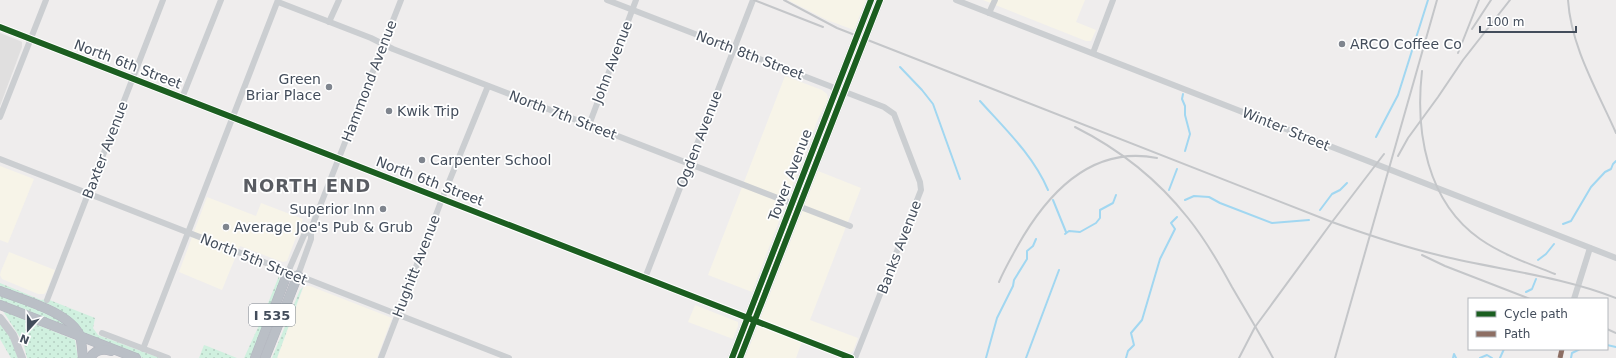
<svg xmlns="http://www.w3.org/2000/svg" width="1616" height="358" font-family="'DejaVu Sans',sans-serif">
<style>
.commercial{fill:#f7f4e8}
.education{fill:#e0dfdf}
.grass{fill:url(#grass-dots)}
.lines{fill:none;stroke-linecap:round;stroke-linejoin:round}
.stream{stroke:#a1d7f1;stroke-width:2}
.highway-casing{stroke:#b2b5be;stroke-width:10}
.minor{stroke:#cbced1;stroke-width:6}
.major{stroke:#c6c9ce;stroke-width:8}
.highway{stroke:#babfc6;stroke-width:9}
.rail{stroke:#c4c6c9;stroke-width:2}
.quiet{stroke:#8d6e63;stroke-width:5;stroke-dasharray:10 5;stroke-linecap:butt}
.cycleway-casing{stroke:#fff;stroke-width:8}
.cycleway{stroke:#1b5e20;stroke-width:6}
.poi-dot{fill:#7f858e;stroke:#fff;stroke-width:1.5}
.labels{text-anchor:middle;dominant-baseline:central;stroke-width:3.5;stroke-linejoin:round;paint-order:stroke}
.shield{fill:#fff;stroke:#7b828c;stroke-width:1}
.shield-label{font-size:13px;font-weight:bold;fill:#434d5b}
.poi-label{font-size:14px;fill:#434d5b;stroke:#fff;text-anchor:start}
.street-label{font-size:14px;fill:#434d5b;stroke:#fff}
.district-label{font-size:18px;font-weight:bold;letter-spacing:1px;fill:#595c62;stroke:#fff}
</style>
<defs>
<pattern id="grass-dots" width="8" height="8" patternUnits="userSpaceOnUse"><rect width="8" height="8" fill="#d0f0df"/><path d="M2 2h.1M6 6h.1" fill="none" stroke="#b4cfc2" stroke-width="1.8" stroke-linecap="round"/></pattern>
</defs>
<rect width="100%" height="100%" fill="#efeded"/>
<g class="commercial">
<polygon points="788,0 866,0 854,30 827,20"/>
<polygon points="983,0 1085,0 1076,22 1096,30 1091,41 1086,41"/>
<polygon points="785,76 822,90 827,94 828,99 818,119 752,292 708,275"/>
<polygon points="0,166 34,179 8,243 0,240"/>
<polygon points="818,171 861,188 810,320 858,338 853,351 851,353 847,352 804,336 796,358 745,358"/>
<polygon points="207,197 256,216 261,203 303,219 287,261 283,262 277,260 240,246 222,290 179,272"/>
<polygon points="9,252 55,270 46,292 44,294 38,294 2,279 0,275 1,271"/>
<polygon points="304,286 310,286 392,318 377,358 277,358"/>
<polygon points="695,305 738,322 738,326 733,339 688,322"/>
</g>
<polygon class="education" points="0,33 20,41 22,42 22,47 0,106"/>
<g class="grass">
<polygon points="279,276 280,280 252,358 244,358 260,323"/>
<polygon points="0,283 41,300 47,299 95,318 93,328 98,335 160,358 143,358 82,335 51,308 0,286"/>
<polygon points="303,287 277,358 272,358 300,290"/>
<path d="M0,294C16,301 59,314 68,328L0,302Z"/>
<polygon points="3,311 75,340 78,358 27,358 23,342"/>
<polygon points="0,322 10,336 18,358 11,358 0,339"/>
<polygon points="204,345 207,346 237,358 199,358"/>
</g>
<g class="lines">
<g class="stream">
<polyline points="900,67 922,90 933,104 960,179"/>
<polyline points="1183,94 1182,99 1185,106 1185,115 1190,134 1185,151"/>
<path d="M980,101C1005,129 1033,155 1048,190"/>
<polyline points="1376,137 1398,95 1428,0"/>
<polyline points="1169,190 1177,169"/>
<polyline points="1053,200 1066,232"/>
<polyline points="1185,200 1194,196 1209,197 1220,203 1272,223 1309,220"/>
<polyline points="1320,210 1332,194 1340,190 1347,183"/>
<polyline points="1563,224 1571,221 1591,187 1605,172 1611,169 1613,164 1616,161"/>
<polyline points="1065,234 1069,231 1080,232 1096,223 1100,218 1100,210 1113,203 1116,195"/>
<polyline points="1538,260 1546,254 1554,244"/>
<polyline points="1526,292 1532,289 1536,279"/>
<polyline points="1607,345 1616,347"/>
<polyline points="986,358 997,318 1013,286 1014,280 1027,259 1027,251 1033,246 1036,239"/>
<polyline points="1026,358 1059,270"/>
<polyline points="1126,358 1128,351 1134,345 1131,333 1142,320 1160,259 1175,229 1171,223 1177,217"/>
<polyline points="1453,358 1454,354 1456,358"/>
<polyline points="1480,358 1487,355 1492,358"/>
<polyline points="1500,358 1504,349"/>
<polyline points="1571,358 1572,353 1580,349"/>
</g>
<g class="highway-casing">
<g id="highway">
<path d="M0,291C23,300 70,312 80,336C82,343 82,351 83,358"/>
<polyline points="0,305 136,358"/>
<path d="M90,358C95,350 102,348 111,351"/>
<polyline points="255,358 288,272"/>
<polyline points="265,358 298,275"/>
</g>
</g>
<g class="minor">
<polyline points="607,0 884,107 894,114 920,182 921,190 855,358"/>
<polyline points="956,0 1616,258"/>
<polyline points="278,2 371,38 393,49 850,226"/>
<polyline points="989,13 995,0"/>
<polyline points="329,22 339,0"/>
<polyline points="0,27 851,358"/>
<polyline points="1093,53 1113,0"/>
<polyline points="182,98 221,0"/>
<polyline points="0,117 46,0"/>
<polyline points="589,125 636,0"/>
<polyline points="0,159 509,358"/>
<polyline points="288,272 304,235 311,229"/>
<polyline points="298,275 311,239 311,229 401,0"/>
<polyline points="645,278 753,0"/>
<polyline points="1574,299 1590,248"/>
<polyline points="47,300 163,0"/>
<polyline points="102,333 168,358"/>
<polyline points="143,349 278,0"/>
<polyline points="381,358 442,199 488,86"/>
</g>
<g class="major">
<polyline points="0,318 13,335 22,358"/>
<polyline points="732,358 871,0"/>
<polyline points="740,358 880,0"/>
</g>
<use href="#highway" class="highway"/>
<g class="rail">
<polyline points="754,0 823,27"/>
<path d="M784,0L837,28L1332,222C1368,235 1404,247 1442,256C1500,270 1560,276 1616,298"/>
<path d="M1568,0C1571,47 1597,90 1616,133"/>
<polyline points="1472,29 1491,0"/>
<polyline points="1458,53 1479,0"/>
<path d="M1422,71C1415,132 1427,202 1480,239C1503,255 1530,264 1555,274"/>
<path d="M1075,127C1119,149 1158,180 1188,218C1205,239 1219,263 1232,287C1246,311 1260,334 1273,358"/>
<polyline points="1398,156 1408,138 1438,97 1463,60 1510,0"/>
<polyline points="1422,255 1445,266 1530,299"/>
<path d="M999,282C1004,270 1011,258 1017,247C1046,195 1091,145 1157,158"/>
<polyline points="1607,329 1616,333"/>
<polyline points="1239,358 1255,327 1332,222 1384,154"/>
<polyline points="1335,358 1437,0"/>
</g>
<polyline class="quiet" points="1560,358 1562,349"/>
<g class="cycleway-casing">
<g id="cycleway">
<polyline points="0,27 851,358"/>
<polyline points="732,358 871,0"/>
<polyline points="740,358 880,0"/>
</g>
</g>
<use href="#cycleway" class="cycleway"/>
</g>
<g class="poi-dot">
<circle cx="1342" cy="44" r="4"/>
<circle cx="329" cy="87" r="4"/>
<circle cx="389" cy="111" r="4"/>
<circle cx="422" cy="160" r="4"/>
<circle cx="383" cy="209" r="4"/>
<circle cx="226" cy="227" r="4"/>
</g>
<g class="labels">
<rect class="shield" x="249" y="304" width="46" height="22" rx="3"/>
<g class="shield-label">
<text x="272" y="315">I 535</text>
</g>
<g class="poi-label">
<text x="1350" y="44">ARCO Coffee Co</text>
<text x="321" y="79" text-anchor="end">Green<tspan x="321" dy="16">Briar Place</tspan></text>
<text x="397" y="111">Kwik Trip</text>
<text x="430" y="160">Carpenter School</text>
<text x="375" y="209" text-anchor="end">Superior Inn</text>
<text x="234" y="227">Average Joe's Pub &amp; Grub</text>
</g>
<g class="street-label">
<text transform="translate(750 55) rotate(21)">North 8th Street</text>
<text transform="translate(612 62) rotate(-69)">John Avenue</text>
<text transform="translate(128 64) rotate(21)">North 6th Street</text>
<text transform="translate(369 81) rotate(-69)">Hammond Avenue</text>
<text transform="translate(563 115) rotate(21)">North 7th Street</text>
<text transform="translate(1286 129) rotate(22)">Winter Street</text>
<text transform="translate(699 139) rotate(-69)">Ogden Avenue</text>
<text transform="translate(105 150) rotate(-69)">Baxter Avenue</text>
<text transform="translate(790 175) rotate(-69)">Tower Avenue</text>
<text transform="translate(430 181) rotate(21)">North 6th Street</text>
<text transform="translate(899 247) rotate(-69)">Banks Avenue</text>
<text transform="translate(254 259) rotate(22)">North 5th Street</text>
<text transform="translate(416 266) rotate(-69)">Hughitt Avenue</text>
</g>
<g class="district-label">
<text x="307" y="185">NORTH END</text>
</g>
</g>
<rect x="1468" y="298" width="140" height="52" fill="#ffffff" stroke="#b4b8bd"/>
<rect x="1476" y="311" width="20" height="6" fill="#1b5e20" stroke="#b4b8bd"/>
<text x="1504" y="318" font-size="12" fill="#434d5b">Cycle path</text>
<rect x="1476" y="331" width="20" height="6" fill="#8d6e63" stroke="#b4b8bd"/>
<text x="1504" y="338" font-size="12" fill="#434d5b">Path</text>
<g transform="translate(28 330) rotate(201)" stroke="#ffffff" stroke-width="3" paint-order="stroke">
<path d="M0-3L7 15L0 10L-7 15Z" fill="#434d5b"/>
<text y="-6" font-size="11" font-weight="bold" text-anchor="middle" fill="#434d5b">N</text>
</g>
<path d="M1480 26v6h96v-6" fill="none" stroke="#434d5b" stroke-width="2"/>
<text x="1486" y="26" font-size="12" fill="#434d5b" stroke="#ffffff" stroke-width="3" paint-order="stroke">100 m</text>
</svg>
